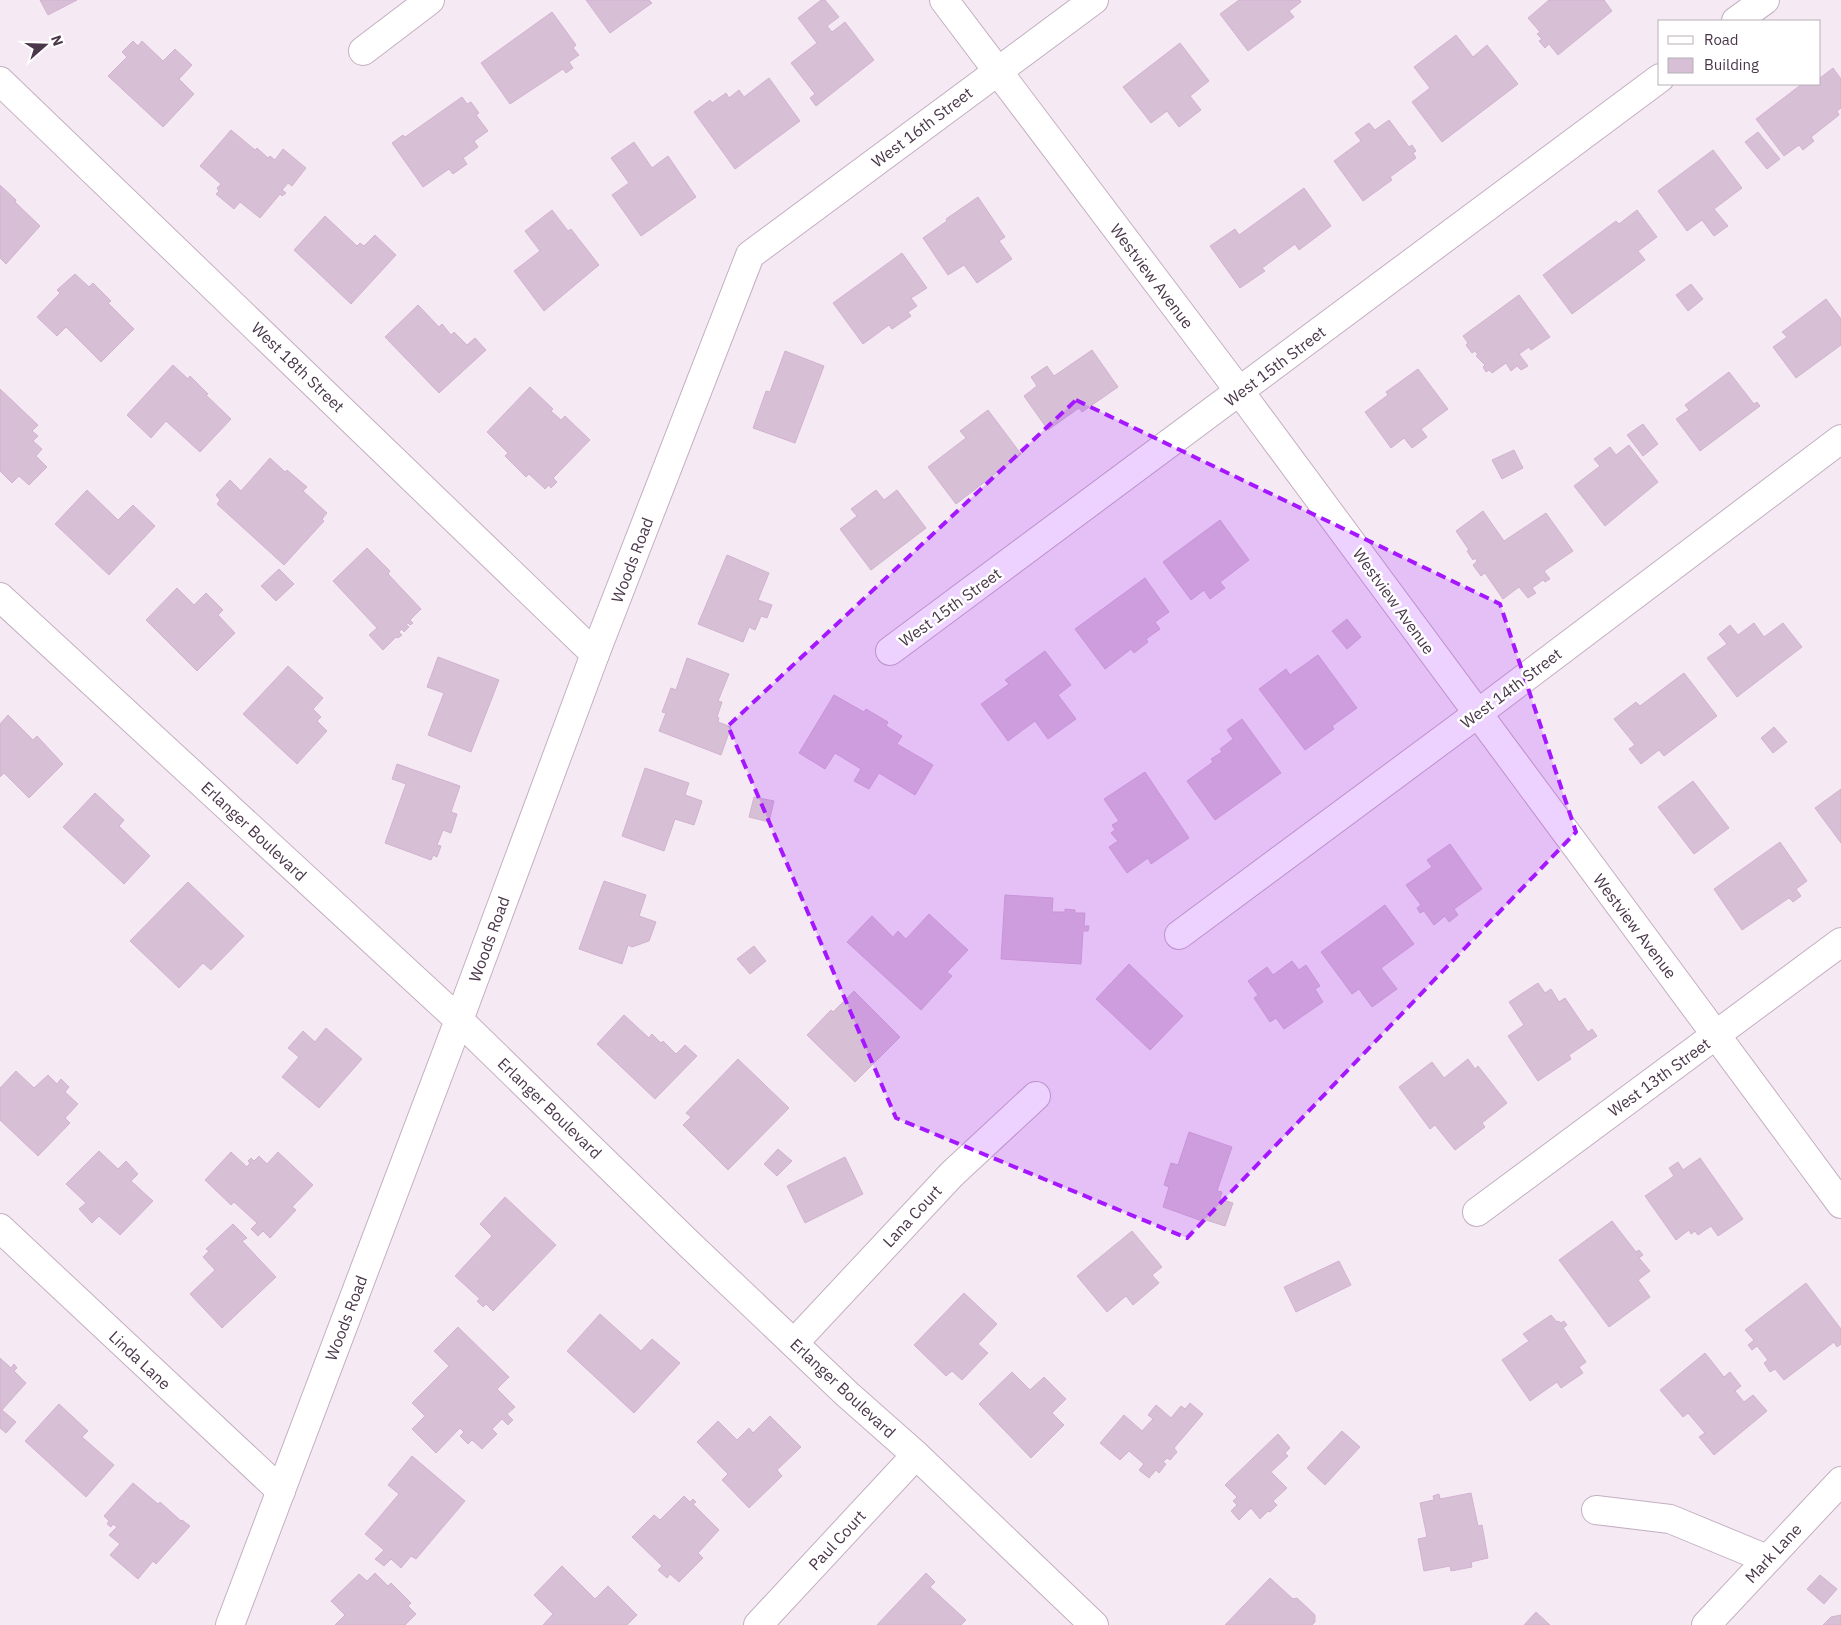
<svg xmlns="http://www.w3.org/2000/svg" width="1841" height="1625" font-family="'IBM Plex Sans',sans-serif">
<style>
.building{fill:#d7bfd6;stroke:#d3b2d0}
.lines{fill:none;stroke-linecap:round;stroke-linejoin:round}
.minor-casing{stroke:#c4afc2;stroke-width:30}
.tertiary-casing{stroke:#c4afc2;stroke-width:30}
.minor{stroke:#fff;stroke-width:28}
.tertiary{stroke:#fff;stroke-width:28}
.marked{fill:#a417ff;fill-opacity:0.2;stroke:#a417ff;stroke-width:4;stroke-dasharray:10 6;stroke-linejoin:round}
.labels{text-anchor:middle;dominant-baseline:central;stroke-width:5;stroke-linejoin:round;paint-order:stroke}
.street-label{font-size:16px;fill:#4a3749;stroke:#fff}
</style>
<rect width="100%" height="100%" fill="#f5eaf4"/>
<g class="building">
<polygon points="40,0 77,0 48,15"/>
<polygon points="586,0 649,0 652,3 610,33"/>
<polygon points="821,0 825,0 839,17 827,26 832,32 845,22 874,60 816,106 810,98 815,94 791,63 817,43 798,18"/>
<polygon points="1239,0 1300,0 1301,2 1289,11 1294,17 1248,51 1220,14"/>
<polygon points="1549,0 1604,0 1612,11 1558,55 1549,44 1545,48 1539,41 1542,39 1537,34 1540,32 1528,18"/>
<polygon points="552,12 576,45 573,48 579,55 569,62 573,68 566,73 563,69 510,104 481,63"/>
<polygon points="1456,35 1473,57 1487,45 1518,84 1442,142 1412,102 1430,88 1414,67"/>
<polygon points="133,41 138,46 142,41 163,61 175,49 192,65 179,79 194,94 163,127 108,76 127,57 122,52"/>
<polygon points="1180,43 1209,81 1190,96 1201,110 1179,127 1167,111 1151,123 1123,87"/>
<polygon points="1833,68 1841,79 1841,108 1837,111 1839,115 1811,137 1814,141 1803,150 1799,145 1784,156 1756,119 1802,84 1820,84 1820,78"/>
<polygon points="769,78 800,121 735,169 694,112 710,100 712,103 726,93 729,98 739,90 744,97"/>
<polygon points="462,97 467,104 471,102 479,113 476,115 488,131 474,141 478,147 463,158 467,164 453,174 449,169 423,187 392,143 403,135 405,137"/>
<polygon points="1389,120 1409,147 1412,145 1416,151 1413,153 1416,158 1390,177 1392,180 1363,201 1334,161 1361,141 1355,133 1369,123 1375,130"/>
<polygon points="231,130 255,150 257,148 268,158 270,156 275,160 283,149 306,168 292,186 288,183 282,190 286,193 282,196 280,194 260,218 240,202 234,209 216,194 219,191 217,188 221,184 200,166"/>
<polygon points="1758,132 1780,159 1767,169 1745,142"/>
<polygon points="634,142 652,168 668,156 696,197 641,236 612,195 629,183 611,158"/>
<polygon points="1713,150 1742,188 1714,209 1728,226 1714,236 1702,220 1687,231 1658,191"/>
<polygon points="0,185 16,200 15,202 40,226 6,264 0,258"/>
<polygon points="1304,188 1331,226 1299,250 1295,244 1262,268 1265,271 1240,288 1210,246 1235,229 1239,235"/>
<polygon points="978,197 1005,237 999,241 1012,259 977,283 964,265 948,275 923,238 947,221 946,219"/>
<polygon points="552,210 568,231 571,229 599,265 544,311 514,271 540,251 525,231"/>
<polygon points="1637,210 1657,237 1638,251 1645,260 1572,314 1543,275 1616,221 1619,224"/>
<polygon points="325,216 357,246 360,243 364,246 375,235 396,255 351,304 294,250"/>
<polygon points="902,253 927,288 911,298 917,306 908,312 911,316 892,329 889,325 863,344 833,303"/>
<polygon points="75,274 89,287 93,283 111,301 108,303 134,329 101,362 66,327 57,336 37,317 60,293 57,290"/>
<polygon points="1691,284 1703,299 1688,311 1676,295"/>
<polygon points="1519,295 1550,337 1531,350 1529,347 1519,354 1528,366 1521,370 1517,366 1511,371 1506,363 1492,373 1489,370 1486,372 1483,367 1485,365 1476,356 1478,355 1475,351 1472,353 1466,345 1468,343 1463,336"/>
<polygon points="1826,299 1841,319 1841,345 1796,378 1773,347 1787,337 1782,332"/>
<polygon points="418,305 439,327 442,324 451,335 454,332 467,345 475,338 486,350 439,393 385,337"/>
<polygon points="1092,350 1118,387 1082,412 1079,408 1048,430 1024,396 1037,386 1031,377 1047,366 1054,376"/>
<polygon points="785,351 824,366 795,443 753,428 766,391 770,392"/>
<polygon points="173,365 188,379 190,376 208,394 206,395 231,419 200,452 166,421 151,438 127,415"/>
<polygon points="1418,369 1448,409 1421,429 1427,437 1412,448 1404,438 1391,448 1365,412 1388,395 1386,392"/>
<polygon points="1729,372 1754,404 1757,402 1760,406 1700,451 1676,419 1689,410 1685,405"/>
<polygon points="530,387 553,409 551,411 561,420 565,416 590,440 553,478 557,482 551,488 549,485 545,489 529,474 526,477 505,456 508,453 487,432"/>
<polygon points="0,389 38,425 32,431 38,436 33,441 42,449 36,456 47,467 29,485 19,476 12,483 0,471"/>
<polygon points="988,410 1021,454 956,504 928,467 966,438 960,431"/>
<polygon points="1643,424 1658,444 1643,456 1627,435"/>
<polygon points="1629,445 1658,482 1605,526 1574,486 1600,466 1594,459 1610,447 1616,455"/>
<polygon points="1514,450 1523,468 1502,479 1492,460"/>
<polygon points="270,458 285,472 287,470 307,487 303,491 327,513 322,519 324,521 284,565 217,504 220,500 216,495 230,480 241,491"/>
<polygon points="87,490 118,520 133,505 155,526 109,575 55,524"/>
<polygon points="876,490 884,500 897,490 926,528 871,570 840,529 857,516 851,509"/>
<polygon points="1483,511 1504,541 1546,513 1573,551 1544,571 1550,579 1545,582 1543,580 1532,588 1536,593 1528,598 1519,587 1503,599 1485,573 1481,576 1473,565 1477,561 1475,558 1473,560 1467,551 1469,550 1456,531"/>
<polygon points="1220,520 1249,560 1220,582 1225,588 1210,599 1204,590 1191,600 1163,562"/>
<polygon points="367,548 390,571 388,574 421,609 410,620 413,623 410,625 408,623 406,624 409,627 404,632 402,629 399,632 402,635 398,638 396,637 383,650 369,635 377,628 333,581"/>
<polygon points="727,555 769,573 758,600 772,605 767,618 761,616 755,630 749,627 743,642 698,624"/>
<polygon points="279,569 294,584 276,601 261,586"/>
<polygon points="1145,578 1169,612 1155,622 1160,629 1146,639 1148,642 1134,653 1131,649 1105,669 1075,629"/>
<polygon points="177,588 194,605 206,593 223,610 218,615 235,633 197,671 146,620"/>
<polygon points="1347,619 1361,637 1347,649 1332,631"/>
<polygon points="1754,623 1764,637 1783,623 1802,647 1737,697 1707,658 1727,644 1719,634 1730,625 1738,635"/>
<polygon points="1045,651 1071,685 1058,695 1076,719 1048,739 1035,721 1008,741 981,704 1009,684 1005,680"/>
<polygon points="1318,655 1357,708 1332,726 1334,729 1305,750 1259,689 1286,669 1290,675"/>
<polygon points="438,657 499,680 471,752 428,735 444,693 427,687"/>
<polygon points="687,658 729,674 718,701 722,702 717,717 719,718 718,722 731,727 721,755 659,731 666,713 662,712 671,688 676,690"/>
<polygon points="288,666 323,698 313,709 321,717 317,721 327,731 297,764 243,714"/>
<polygon points="1684,673 1717,716 1664,756 1659,750 1641,764 1629,749 1635,745 1614,719 1636,702 1640,706"/>
<polygon points="834,695 864,712 866,709 888,722 886,726 902,736 897,744 933,765 915,795 879,773 869,789 854,781 861,769 835,753 825,769 799,753"/>
<polygon points="8,715 33,740 37,736 63,764 29,798 4,773 0,777 0,724"/>
<polygon points="1242,719 1281,773 1215,820 1187,781 1213,762 1211,759 1222,752 1220,749 1233,739 1227,730"/>
<polygon points="1774,727 1787,742 1773,753 1761,738"/>
<polygon points="397,764 460,786 451,812 457,814 451,833 443,830 437,845 441,846 437,857 433,855 431,860 385,843 406,784 392,779"/>
<polygon points="645,768 689,783 685,795 702,801 694,825 675,819 664,851 622,836"/>
<polygon points="1145,772 1189,838 1151,864 1148,858 1127,873 1109,847 1118,841 1111,833 1115,830 1112,825 1119,821 1104,799"/>
<polygon points="1693,781 1729,828 1694,854 1658,807"/>
<polygon points="1841,789 1841,843 1815,808"/>
<polygon points="95,793 124,820 119,826 150,856 124,884 63,827"/>
<polygon points="754,797 774,801 769,822 749,817"/>
<polygon points="1780,842 1807,881 1796,889 1801,896 1793,902 1789,898 1742,930 1714,889"/>
<polygon points="1450,844 1482,889 1454,909 1458,915 1449,922 1445,916 1434,925 1424,911 1420,913 1417,908 1421,905 1406,885 1432,867 1427,860"/>
<polygon points="604,881 646,895 639,916 656,922 649,941 632,947 628,945 622,964 579,949"/>
<polygon points="188,882 244,936 211,970 203,963 179,988 130,941"/>
<polygon points="1005,895 1053,898 1052,912 1065,912 1065,909 1075,910 1075,913 1085,913 1084,926 1089,926 1088,931 1083,931 1081,964 1001,959"/>
<polygon points="1385,905 1414,944 1381,968 1397,989 1372,1007 1359,989 1352,994 1321,952"/>
<polygon points="929,914 968,950 947,972 952,976 921,1010 847,942 872,916 893,937 898,931 906,939"/>
<polygon points="754,946 766,961 750,974 737,959"/>
<polygon points="1292,961 1299,970 1306,965 1320,986 1315,989 1323,1002 1284,1029 1276,1018 1270,1022 1254,998 1258,995 1248,981 1267,967 1273,975"/>
<polygon points="1129,964 1183,1016 1150,1050 1096,999"/>
<polygon points="1538,983 1545,993 1551,989 1559,1002 1565,998 1588,1032 1592,1029 1597,1036 1569,1055 1571,1059 1538,1081 1508,1036 1524,1025 1509,1002"/>
<polygon points="854,991 900,1037 855,1082 807,1035 831,1010 833,1012"/>
<polygon points="624,1015 649,1038 652,1034 661,1043 663,1041 676,1054 685,1045 697,1056 655,1099 597,1044"/>
<polygon points="326,1028 362,1059 319,1108 282,1077 299,1057 288,1048 303,1031 315,1042"/>
<polygon points="738,1059 789,1108 728,1170 683,1125 691,1117 686,1113"/>
<polygon points="1468,1059 1475,1069 1478,1066 1507,1103 1482,1123 1485,1127 1455,1150 1435,1125 1430,1129 1399,1087 1432,1062 1444,1078"/>
<polygon points="16,1071 34,1088 48,1075 57,1084 61,1079 69,1087 65,1092 78,1104 65,1118 70,1123 38,1156 0,1120 0,1088"/>
<polygon points="1189,1132 1232,1147 1217,1191 1222,1192 1220,1199 1233,1203 1225,1226 1206,1220 1205,1222 1163,1207 1169,1187 1164,1185 1171,1163 1178,1165"/>
<polygon points="778,1149 792,1161 777,1176 764,1164"/>
<polygon points="99,1151 118,1169 126,1161 138,1174 131,1181 153,1201 120,1235 99,1216 92,1223 79,1209 86,1203 66,1184"/>
<polygon points="231,1152 247,1167 250,1163 248,1161 251,1158 254,1161 259,1156 267,1164 278,1152 313,1185 292,1207 296,1210 270,1238 263,1231 258,1236 251,1229 257,1223 234,1202 231,1205 205,1180"/>
<polygon points="845,1157 863,1194 805,1223 787,1186"/>
<polygon points="1700,1158 1743,1219 1718,1236 1711,1226 1698,1235 1695,1231 1691,1234 1689,1230 1676,1240 1645,1196 1674,1176 1669,1168 1678,1162 1683,1170"/>
<polygon points="505,1197 556,1245 493,1311 486,1304 483,1307 477,1301 480,1299 455,1276 492,1236 480,1224"/>
<polygon points="1612,1221 1636,1252 1639,1250 1643,1255 1639,1258 1650,1271 1638,1280 1650,1297 1609,1327 1559,1260"/>
<polygon points="233,1224 247,1238 242,1241 276,1277 222,1328 190,1294 215,1270 203,1257 209,1251 206,1249"/>
<polygon points="1132,1231 1162,1267 1152,1275 1159,1283 1133,1305 1126,1296 1107,1312 1077,1276"/>
<polygon points="1339,1261 1351,1285 1296,1312 1284,1287"/>
<polygon points="1806,1283 1841,1329 1841,1344 1837,1347 1834,1342 1784,1380 1775,1369 1770,1372 1764,1363 1768,1360 1757,1346 1752,1350 1748,1345 1754,1340 1745,1330"/>
<polygon points="964,1293 997,1324 978,1344 988,1353 962,1380 952,1371 946,1376 914,1345"/>
<polygon points="600,1314 641,1351 652,1339 680,1363 634,1413 567,1351"/>
<polygon points="1551,1315 1557,1322 1558,1321 1561,1323 1564,1321 1567,1325 1563,1328 1586,1362 1579,1367 1583,1373 1561,1388 1557,1382 1530,1401 1502,1360 1529,1341 1523,1334"/>
<polygon points="458,1327 509,1377 497,1389 515,1407 507,1414 513,1420 508,1425 502,1419 492,1429 497,1434 482,1449 472,1440 468,1444 460,1436 464,1432 460,1428 436,1453 412,1429 425,1416 412,1403 449,1366 434,1351"/>
<polygon points="1705,1353 1724,1377 1730,1372 1741,1386 1735,1391 1744,1402 1753,1395 1767,1411 1714,1455 1699,1437 1705,1433 1688,1413 1683,1417 1660,1390"/>
<polygon points="0,1358 11,1368 14,1364 17,1368 14,1371 26,1383 2,1410 16,1422 6,1433 0,1428"/>
<polygon points="1012,1372 1030,1390 1044,1377 1066,1399 1052,1413 1064,1425 1031,1458 979,1404"/>
<polygon points="1190,1403 1203,1414 1174,1448 1177,1452 1170,1460 1167,1458 1163,1462 1166,1464 1159,1473 1156,1470 1149,1478 1139,1470 1144,1464 1129,1451 1120,1460 1100,1443 1124,1415 1142,1431 1153,1419 1148,1415 1156,1405 1171,1418 1181,1406 1185,1409"/>
<polygon points="59,1404 88,1431 82,1437 114,1465 86,1497 25,1441"/>
<polygon points="770,1416 801,1447 777,1470 782,1476 749,1508 722,1480 728,1474 697,1442 718,1421 737,1440 749,1428 753,1433"/>
<polygon points="1342,1431 1360,1447 1325,1485 1307,1468"/>
<polygon points="1278,1434 1290,1448 1285,1453 1288,1456 1271,1472 1287,1488 1273,1501 1277,1505 1270,1512 1268,1511 1260,1519 1251,1508 1239,1520 1231,1511 1237,1505 1233,1501 1237,1497 1225,1485"/>
<polygon points="412,1456 465,1501 416,1559 411,1556 401,1568 391,1559 384,1566 375,1559 384,1550 365,1534 399,1494 388,1485"/>
<polygon points="133,1483 158,1504 160,1502 181,1521 182,1520 190,1526 156,1564 153,1561 138,1579 110,1555 120,1544 109,1535 117,1527 113,1524 111,1527 107,1524 109,1521 104,1516"/>
<polygon points="1471,1493 1478,1526 1482,1525 1488,1558 1471,1562 1472,1567 1451,1571 1450,1566 1424,1571 1418,1539 1427,1537 1420,1503 1434,1500 1433,1496 1439,1494 1440,1499"/>
<polygon points="684,1496 690,1502 693,1499 696,1502 693,1504 719,1530 698,1553 703,1558 679,1582 670,1574 667,1578 658,1570 662,1566 632,1537 654,1515 660,1520"/>
<polygon points="562,1566 595,1599 608,1586 637,1615 627,1625 543,1625 553,1614 534,1595"/>
<polygon points="375,1573 388,1586 391,1583 411,1603 408,1606 416,1614 405,1625 335,1625 345,1615 331,1601 359,1574 367,1581"/>
<polygon points="926,1573 935,1582 930,1587 966,1620 961,1625 877,1625"/>
<polygon points="1820,1575 1837,1589 1824,1604 1807,1589"/>
<polygon points="1270,1578 1293,1599 1297,1598 1315,1615 1315,1622 1312,1625 1225,1625"/>
<polygon points="1536,1612 1550,1625 1524,1625"/>
<polygon points="1841,1615 1841,1625 1823,1625 1831,1617"/>
</g>
<g class="lines">
<g class="minor-casing">
<g id="minor">
<polyline points="944,0 1240,392 1841,1204"/>
<polyline points="1736,21 1765,0"/>
<polyline points="363,51 430,0"/>
<polyline points="0,81 595,654"/>
<polyline points="0,597 459,1020 688,1243 847,1394 916,1455 1094,1625"/>
<polyline points="890,651 1660,78"/>
<polyline points="1179,935 1477,714 1841,439"/>
<polyline points="1477,1212 1841,942"/>
<polyline points="0,1228 281,1491"/>
<polyline points="794,1343 952,1174 1036,1096"/>
<polyline points="1596,1510 1670,1519 1767,1559"/>
<polyline points="758,1625 916,1455"/>
<polyline points="1706,1625 1841,1481"/>
</g>
</g>
<g class="tertiary-casing">
<polyline id="tertiary" points="230,1625 459,1020 595,654 750,255 1094,0"/>
</g>
<use href="#minor" class="minor"/>
<use href="#tertiary" class="tertiary"/>
</g>
<path class="marked" d="M1076,400L1500,604L1576,832L1187,1238L896,1118L728,726Z"/>
<g class="labels">
<g class="street-label">
<text transform="translate(922 127) rotate(-37)">West 16th Street</text>
<text transform="translate(1152 276) rotate(53)">Westview Avenue</text>
<text transform="translate(1275 366) rotate(-37)">West 15th Street</text>
<text transform="translate(298 367) rotate(44)">West 18th Street</text>
<text transform="translate(632 560) rotate(-69)">Woods Road</text>
<text transform="translate(1394 601) rotate(54)">Westview Avenue</text>
<text transform="translate(950 607) rotate(-36)">West 15th Street</text>
<text transform="translate(1511 688) rotate(-37)">West 14th Street</text>
<text transform="translate(254 831) rotate(43)">Erlanger Boulevard</text>
<text transform="translate(1635 926) rotate(53)">Westview Avenue</text>
<text transform="translate(489 939) rotate(-70)">Woods Road</text>
<text transform="translate(1659 1077) rotate(-36)">West 13th Street</text>
<text transform="translate(550 1108) rotate(44)">Erlanger Boulevard</text>
<text transform="translate(912 1216) rotate(-47)">Lana Court</text>
<text transform="translate(346 1318) rotate(-69)">Woods Road</text>
<text transform="translate(140 1360) rotate(43)">Linda Lane</text>
<text transform="translate(843 1388) rotate(43)">Erlanger Boulevard</text>
<text transform="translate(837 1540) rotate(-47)">Paul Court</text>
<text transform="translate(1773 1553) rotate(-47)">Mark Lane</text>
</g>
</g>
<rect x="1658" y="20" width="162" height="65" fill="#ffffff" stroke="#b7afb6"/>
<rect x="1668" y="36" width="25" height="8" fill="#ffffff" stroke="#b7afb6"/>
<text x="1704" y="45" font-size="15" fill="#4a3749">Road</text>
<rect x="1668" y="58" width="25" height="15" fill="#d7bfd6" stroke="#b7afb6"/>
<text x="1704" y="70" font-size="15" fill="#4a3749">Building</text>
<g transform="translate(45 45) rotate(70)" stroke="#ffffff" stroke-width="4" paint-order="stroke">
<path d="M0-4L9 19L0 12L-9 19Z" fill="#4a3749"/>
<text y="-8" font-size="14" font-weight="bold" text-anchor="middle" fill="#4a3749">N</text>
</g>
</svg>
